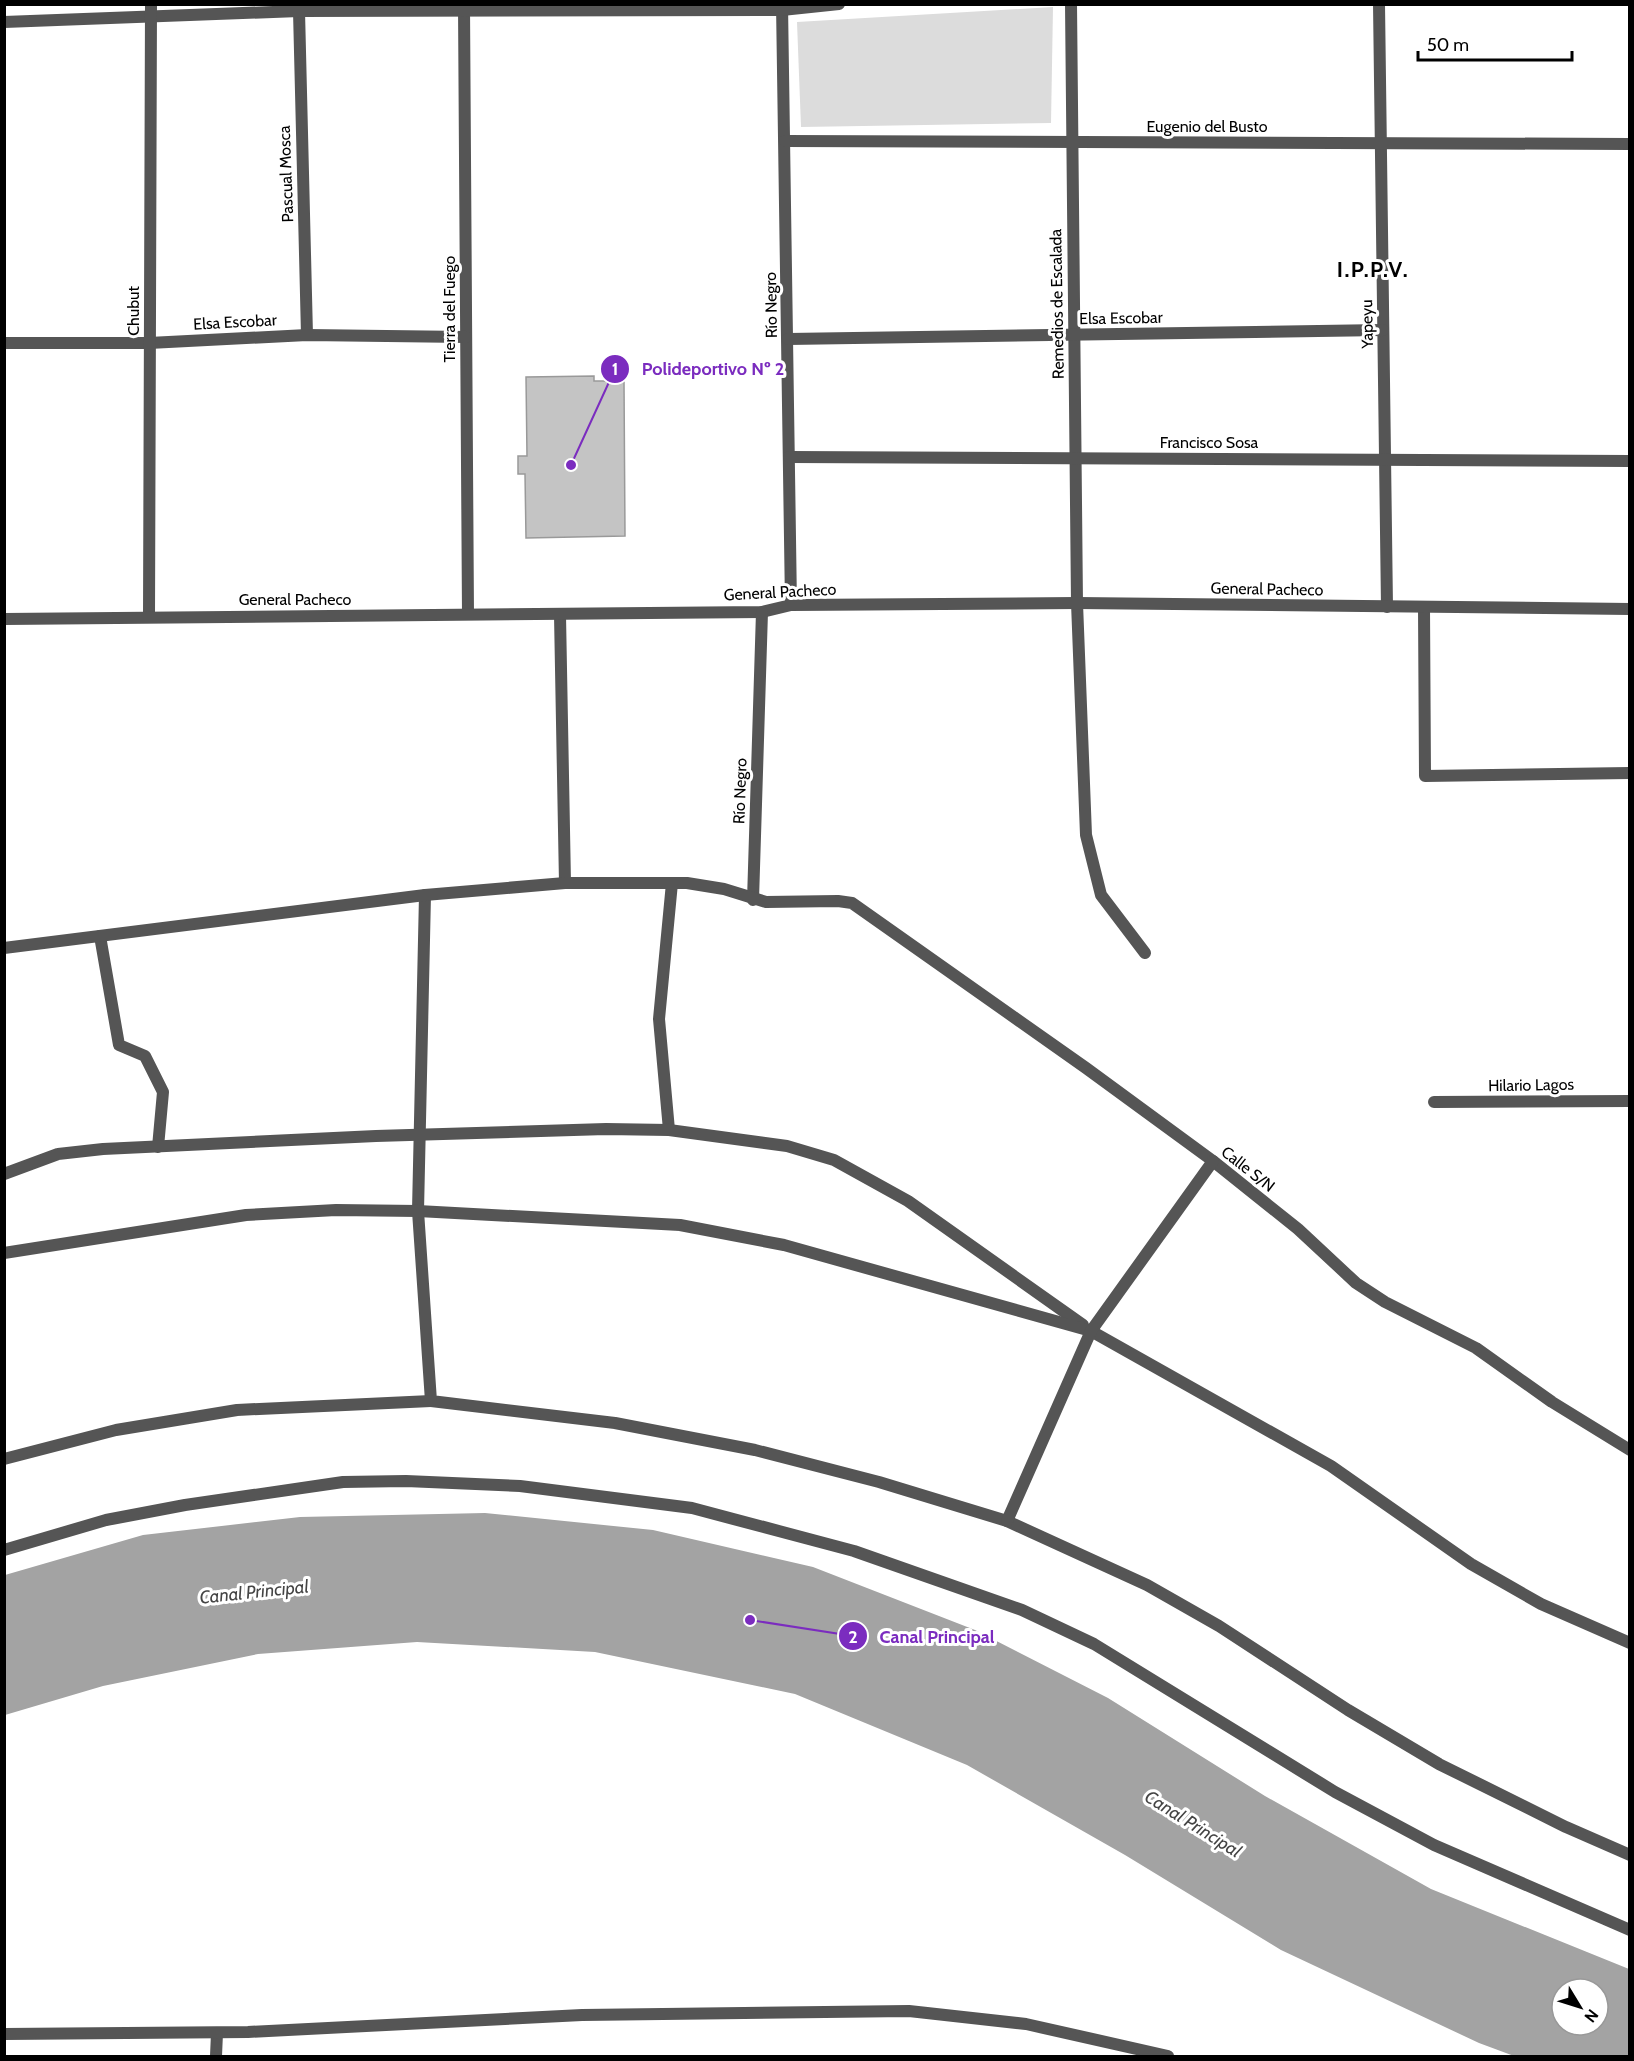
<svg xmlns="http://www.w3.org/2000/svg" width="1634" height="2061" font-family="Cabin,sans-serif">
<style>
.green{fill:#dcdcdc}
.water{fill:#a3a3a3;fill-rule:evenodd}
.building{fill:#c4c4c4;stroke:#999;stroke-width:1.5}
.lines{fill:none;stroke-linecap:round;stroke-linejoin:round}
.service{stroke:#555;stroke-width:12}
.minor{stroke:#555;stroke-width:12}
.tertiary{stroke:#555;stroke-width:12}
.labels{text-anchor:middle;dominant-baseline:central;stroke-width:6;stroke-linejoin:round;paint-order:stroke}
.street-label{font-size:16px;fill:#000;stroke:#fff}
.water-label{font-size:18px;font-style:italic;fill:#444;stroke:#fff}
.district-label{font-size:22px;font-weight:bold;letter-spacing:1.5px;fill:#000;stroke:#fff}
.leader{fill:none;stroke:#7b2cbf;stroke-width:2}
.callout-dot{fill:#7b2cbf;stroke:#fff;stroke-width:2}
.mark-label{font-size:18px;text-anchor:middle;font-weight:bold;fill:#fff}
.callout-label{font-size:18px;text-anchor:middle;font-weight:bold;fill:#7b2cbf;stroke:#fff;stroke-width:6;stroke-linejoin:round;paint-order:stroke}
</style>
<rect width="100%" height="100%" fill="#fff"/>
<polygon class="green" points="1053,7 1051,123 801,127 797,22"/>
<path class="water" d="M485,1513L653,1530L813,1567L975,1630L1108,1698L1265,1796L1431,1889L1629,1969V2056H1514L1479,2043L1281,1950L1125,1855L967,1765L795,1694L595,1652L417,1642L258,1654L103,1686L5,1715V1575L143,1535L300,1517ZM1562,1989H1598V2025H1562Z"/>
<polygon class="building" points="594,376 594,381 624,381 625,536 526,538 525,474 518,474 518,456 527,456 526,377"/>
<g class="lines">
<g class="service">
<polyline points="1077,603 1086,835 1101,895 1145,953"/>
<polyline points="100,936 119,1045 145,1056 163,1092 158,1147"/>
<polyline points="669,1130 659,1019 672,883"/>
</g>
<g class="minor">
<polyline points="782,4 791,605"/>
<polyline points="1071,4 1077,603"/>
<polyline points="1379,4 1387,607"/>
<polyline points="464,6 468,614"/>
<polyline points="299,11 307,335"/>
<polyline points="4,22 299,11 782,10 839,4"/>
<polyline points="785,141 1630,144"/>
<polyline points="788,339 1383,330"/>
<polyline points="4,343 149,343 307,335 466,337"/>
<polyline points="789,457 1630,461"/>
<polyline points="1424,608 1425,776 1630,773"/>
<polyline points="560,615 565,883"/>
<polyline points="149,617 151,4"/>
<polyline points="4,619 762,612 791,605 1077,603 1630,609"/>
<polyline points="425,895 418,1211 431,1401 615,1423 755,1450 879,1482 1007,1521 1147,1585 1219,1626 1348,1710 1439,1764 1566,1827 1630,1855"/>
<polyline points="753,900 762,612"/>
<polyline points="4,948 425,895 565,883 687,883 724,889 766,902 838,901 852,903 1086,1068 1213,1161 1298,1229 1356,1283 1385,1302 1476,1348 1552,1402 1630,1450"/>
<polyline points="1434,1102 1630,1101"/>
<polyline points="4,1174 58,1154 103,1149 376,1136 606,1129 669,1130 787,1146 834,1160 908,1201 1083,1325"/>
<polyline points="4,1253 246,1215 336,1210 418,1211 680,1225 784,1245 1091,1331 1331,1466 1471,1564 1541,1604 1630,1643"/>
<polyline points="4,1459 116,1430 237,1410 431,1401"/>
<polyline points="1007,1521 1091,1331 1213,1161"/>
<polyline points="4,1550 106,1520 185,1505 343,1482 406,1481 520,1486 692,1508 854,1551 1022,1610 1094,1644 1335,1792 1434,1845 1630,1930"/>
<polyline points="216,2056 217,2033"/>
</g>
<polyline class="tertiary" points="4,2034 248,2032 582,2015 909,2011 1026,2024 1168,2056"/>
</g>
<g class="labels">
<g class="street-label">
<text x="1207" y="126">Eugenio del Busto</text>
<text transform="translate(286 174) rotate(-92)">Pascual Mosca</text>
<text transform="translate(1057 304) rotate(-91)">Remedios de Escalada</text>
<text transform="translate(771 305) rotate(-91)">Río Negro</text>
<text transform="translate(449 309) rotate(-90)">Tierra del Fuego</text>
<text transform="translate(133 311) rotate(-90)">Chubut</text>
<text transform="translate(1121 318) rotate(-1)">Elsa Escobar</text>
<text transform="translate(235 322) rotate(-3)">Elsa Escobar</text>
<text transform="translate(1367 324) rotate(-91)">Yapeyu</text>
<text x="1209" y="442">Francisco Sosa</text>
<text transform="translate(1267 589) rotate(1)">General Pacheco</text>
<text transform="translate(780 592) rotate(-3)">General Pacheco</text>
<text x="295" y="599">General Pacheco</text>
<text transform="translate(740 791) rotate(-88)">Río Negro</text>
<text transform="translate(1531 1085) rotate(-1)">Hilario Lagos</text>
<text transform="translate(1248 1169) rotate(38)">Calle S/N</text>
</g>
<g class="water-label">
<text transform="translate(254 1592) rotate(-6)">Canal Principal</text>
<text transform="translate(1193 1824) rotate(32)">Canal Principal</text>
</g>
<g class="district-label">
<text x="1373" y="269">I.P.P.V.</text>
</g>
</g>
<path class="leader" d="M571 465L615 369M750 1620L853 1636"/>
<g class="callout-dot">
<circle cx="571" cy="465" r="6"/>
<circle cx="750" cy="1620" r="6"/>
<circle cx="615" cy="369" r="15"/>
<circle cx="853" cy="1636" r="15"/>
</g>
<g class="mark-label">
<text x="615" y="375">1</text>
<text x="853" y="1643">2</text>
</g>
<g class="callout-label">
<text x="713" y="375">Polideportivo Nº 2</text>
<text x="937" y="1643">Canal Principal</text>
</g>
<rect width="1634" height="2061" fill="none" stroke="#000000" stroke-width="12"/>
<g transform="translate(1580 2007) rotate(128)"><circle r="28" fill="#ffffff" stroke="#999999" stroke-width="1.5"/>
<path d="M0-4.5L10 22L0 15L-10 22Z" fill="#000000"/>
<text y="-9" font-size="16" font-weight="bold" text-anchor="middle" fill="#000000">N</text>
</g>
<path d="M1418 51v9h154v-9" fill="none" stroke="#000000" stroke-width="3"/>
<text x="1427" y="51" font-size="18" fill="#000000" stroke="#ffffff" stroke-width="4.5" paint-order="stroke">50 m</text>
</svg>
